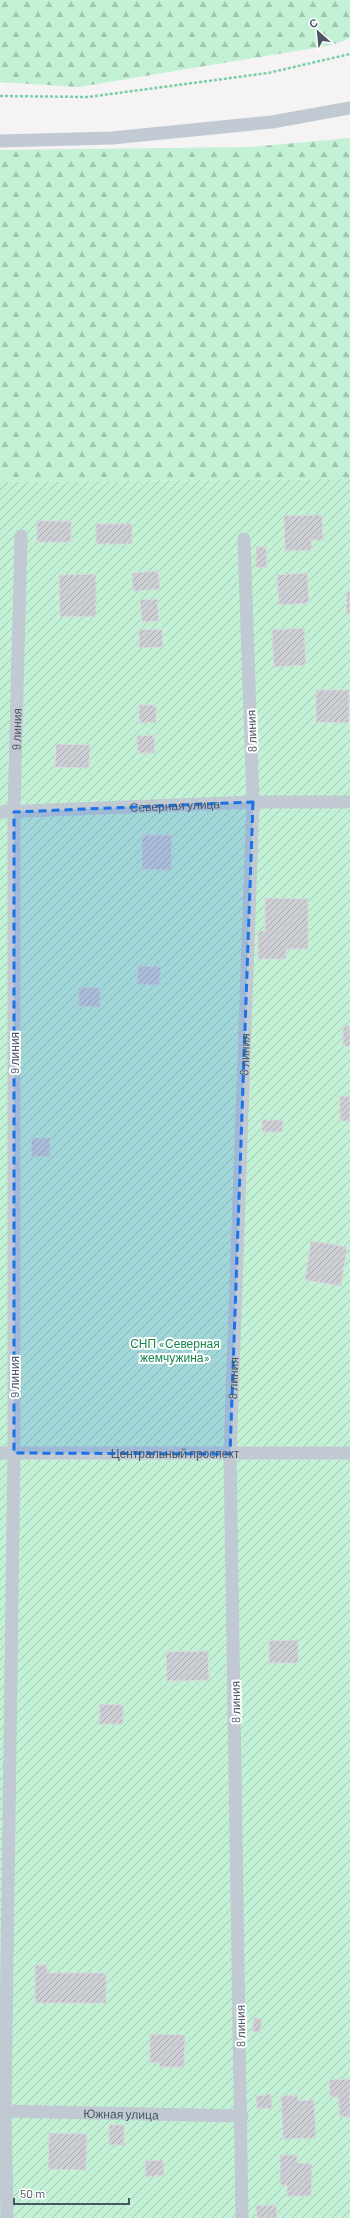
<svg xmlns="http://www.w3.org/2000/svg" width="350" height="2218" font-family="Barlow,sans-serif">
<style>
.forest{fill:url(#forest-firs)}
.garden{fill:url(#garden-furrows)}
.building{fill:url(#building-hatch);stroke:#d7d9de}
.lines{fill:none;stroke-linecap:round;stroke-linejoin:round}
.path{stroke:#7ad0a6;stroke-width:2.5;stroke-dasharray:3 2;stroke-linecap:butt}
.minor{stroke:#c1cad2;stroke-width:13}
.marked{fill:#1a73e8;fill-opacity:0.2;stroke:#1a73e8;stroke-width:3;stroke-dasharray:8 5;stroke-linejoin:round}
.labels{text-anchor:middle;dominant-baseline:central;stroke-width:4;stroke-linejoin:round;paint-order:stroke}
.street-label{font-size:12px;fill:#4a5661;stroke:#fff}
.park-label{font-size:12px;fill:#17864f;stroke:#fff}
</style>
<defs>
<pattern id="forest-firs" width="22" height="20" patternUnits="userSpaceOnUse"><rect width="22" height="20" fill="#c3f1d5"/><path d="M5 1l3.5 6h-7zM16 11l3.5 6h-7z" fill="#a0c6b0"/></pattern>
<pattern id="garden-furrows" width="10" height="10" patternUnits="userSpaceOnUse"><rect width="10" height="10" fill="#c3f1d5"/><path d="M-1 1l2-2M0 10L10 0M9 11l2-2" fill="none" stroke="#a0c6b0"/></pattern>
<pattern id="building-hatch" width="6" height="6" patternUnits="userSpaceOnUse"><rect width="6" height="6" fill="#cdcfd5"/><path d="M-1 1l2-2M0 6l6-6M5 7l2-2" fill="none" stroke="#a8abb0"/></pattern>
</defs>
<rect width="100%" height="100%" fill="#f5f3f3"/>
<g class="forest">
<polygon points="0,0 350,0 350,38 332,45 79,87 0,82"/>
<polygon points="350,138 350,479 0,482 0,150 251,147"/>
</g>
<polygon class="garden" points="350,479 350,2218 0,2218 0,482"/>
<g class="building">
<polygon points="322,515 323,540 311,540 312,550 285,551 284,516"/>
<rect x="37" y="521" width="34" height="21"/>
<rect x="96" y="524" width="36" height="20"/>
<polygon points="256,547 266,547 267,567 256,568"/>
<polygon points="158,571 160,589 133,591 132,573"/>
<polygon points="307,573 309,603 279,605 277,575"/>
<polygon points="96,574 96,616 60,617 59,575"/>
<polygon points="350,591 350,614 347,614 346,592"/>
<polygon points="157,599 159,621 142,622 140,600"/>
<polygon points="304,628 306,665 274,667 272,630"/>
<polygon points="162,629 163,647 139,648 139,630"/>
<polygon points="316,690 349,690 349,723 316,722"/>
<polygon points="139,705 156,705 156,722 139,723"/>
<polygon points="154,735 155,753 138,753 137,736"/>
<polygon points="56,744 90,745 89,768 55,767"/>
<polygon points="142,835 172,835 171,870 142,869"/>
<polygon points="265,898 308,899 308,949 286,949 286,959 258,959 258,931 265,931"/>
<polygon points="138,966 161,967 159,985 137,984"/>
<polygon points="79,987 100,988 100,1007 79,1006"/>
<rect x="343" y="1026" width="7" height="20"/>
<rect x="340" y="1096" width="10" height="25"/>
<polygon points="262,1120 283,1120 282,1132 262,1132"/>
<polygon points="31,1138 50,1138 50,1156 32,1157"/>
<polygon points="311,1241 347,1247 341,1286 305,1280"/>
<polygon points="298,1640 298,1663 269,1663 269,1641"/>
<polygon points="208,1651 209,1680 167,1681 166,1652"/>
<polygon points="100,1704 123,1705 123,1724 99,1724"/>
<polygon points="35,1965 47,1965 47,1973 106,1973 106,2003 35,2003"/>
<polygon points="254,2018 262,2019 260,2033 252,2031"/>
<polygon points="150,2034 185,2035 184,2067 159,2067 160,2062 150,2063"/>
<polygon points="350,2079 350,2117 340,2117 338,2097 330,2097 329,2080"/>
<polygon points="271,2094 272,2108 257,2109 256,2096"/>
<polygon points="297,2095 298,2101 314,2100 316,2138 283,2139 281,2096"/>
<rect x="109" y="2125" width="15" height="20"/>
<polygon points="49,2133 87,2134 86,2170 48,2169"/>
<polygon points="280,2155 297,2155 297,2163 312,2164 311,2196 287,2196 287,2185 280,2185"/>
<polygon points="163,2160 164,2175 146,2177 145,2161"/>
<polygon points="276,2205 277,2218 257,2218 256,2206"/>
</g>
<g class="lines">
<polyline class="path" points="0,96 88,97 268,73 350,54"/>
<g class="minor">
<polyline points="0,141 112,138 272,122 350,108"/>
<path id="s1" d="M0,812L253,802H350"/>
<path id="s2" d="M0,1453H350"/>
<path id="s3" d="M0,2111L242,2116"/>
<path id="s4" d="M7,2218L5,2111L14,1453V812L21,536"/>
<path id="s5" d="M242,2218L230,1454L253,802L244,539"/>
</g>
</g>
<path class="marked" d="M253,802L230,1454L14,1453V812Z"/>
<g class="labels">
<g class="street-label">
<text stroke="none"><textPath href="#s4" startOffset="1489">9 линия</textPath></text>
<text transform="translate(251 731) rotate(-92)">8 линия</text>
<text stroke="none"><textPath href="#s1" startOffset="175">Северная улица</textPath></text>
<text transform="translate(14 1053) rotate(-90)">9 линия</text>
<text stroke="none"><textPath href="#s5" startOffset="1164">8 линия</textPath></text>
<text transform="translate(14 1377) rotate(-90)">9 линия</text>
<text stroke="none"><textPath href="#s5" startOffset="840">8 линия</textPath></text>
<text stroke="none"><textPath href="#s2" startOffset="175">Центральный проспект</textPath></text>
<text transform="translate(235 1702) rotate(-91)">8 линия</text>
<text transform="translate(240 2026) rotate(-91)">8 линия</text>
<text stroke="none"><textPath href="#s3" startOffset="121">Южная улица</textPath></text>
</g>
<g class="park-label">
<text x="175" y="1343">СНП «Северная<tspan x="175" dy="14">жемчужина»</tspan></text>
</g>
</g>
<g transform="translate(318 32) rotate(333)" stroke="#ffffff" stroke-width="3" paint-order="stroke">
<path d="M0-3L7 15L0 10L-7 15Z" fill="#4a5661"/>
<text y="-6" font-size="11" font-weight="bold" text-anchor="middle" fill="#4a5661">С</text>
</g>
<path d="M14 2198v6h115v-6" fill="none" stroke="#4a5661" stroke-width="2"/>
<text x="20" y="2198" font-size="12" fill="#4a5661" stroke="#ffffff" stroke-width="3" paint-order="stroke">50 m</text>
</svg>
